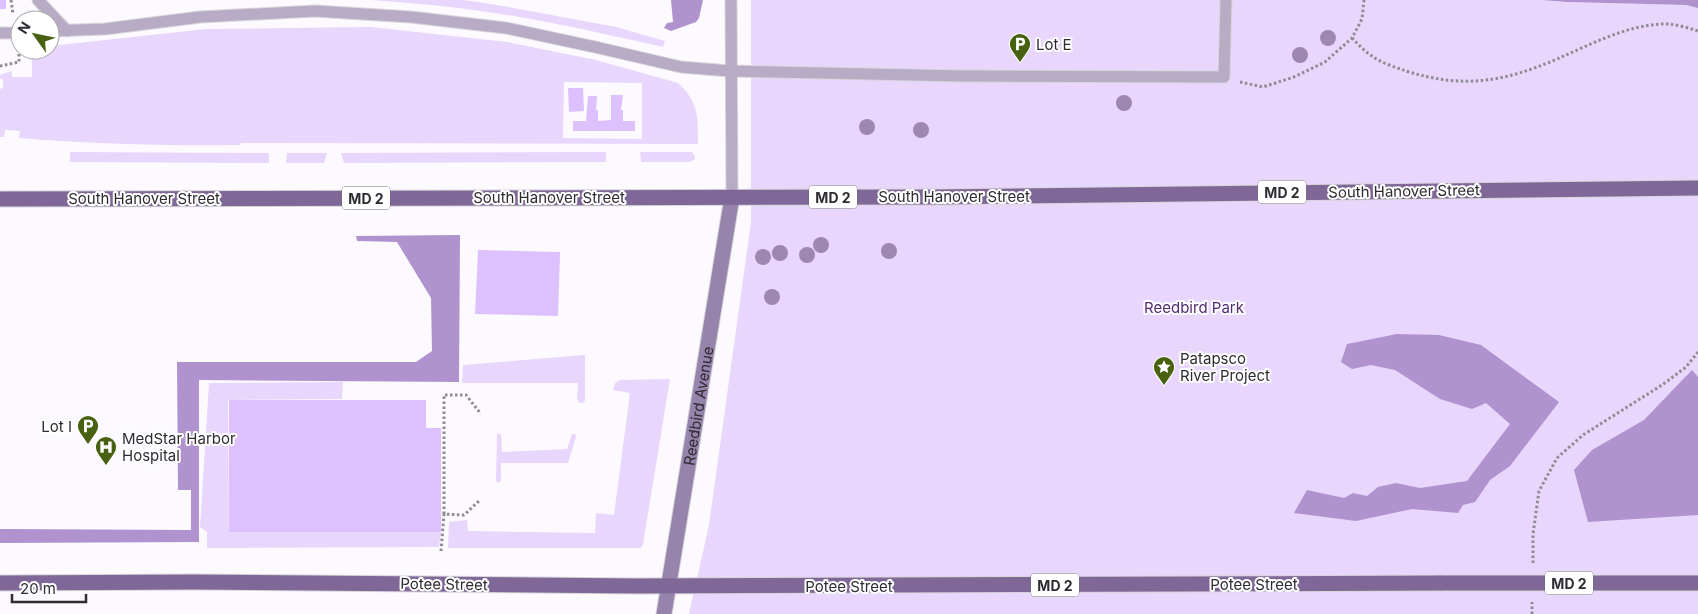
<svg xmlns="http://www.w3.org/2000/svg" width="1698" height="614" font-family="Inter,sans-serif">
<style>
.green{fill:#e8d6fc;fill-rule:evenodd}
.water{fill:#af92ce}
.building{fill:#ddc0fe}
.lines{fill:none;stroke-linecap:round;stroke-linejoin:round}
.lane-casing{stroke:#d7d5d9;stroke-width:13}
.secondary-casing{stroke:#d7d5d9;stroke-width:17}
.primary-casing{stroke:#d7d5d9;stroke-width:17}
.path{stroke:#8e8c91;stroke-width:3;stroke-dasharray:2.5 2.5;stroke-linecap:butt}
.lane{stroke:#b7abc6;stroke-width:11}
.secondary{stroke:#9784ac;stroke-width:15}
.primary{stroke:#7f6898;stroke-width:15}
.primary-bridge-casing{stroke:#d7d5d9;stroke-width:17;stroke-linecap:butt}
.primary-bridge{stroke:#7f6898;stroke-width:15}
.tree{fill:#9e88b1}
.labels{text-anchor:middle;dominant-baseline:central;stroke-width:4;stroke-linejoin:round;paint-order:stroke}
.shield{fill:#fff;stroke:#6d6b70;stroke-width:1}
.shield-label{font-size:14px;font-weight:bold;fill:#2e2b32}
.poi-label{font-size:15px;fill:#2e2b32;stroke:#fff;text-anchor:start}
.street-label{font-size:15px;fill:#2e2b32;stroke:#fff}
.park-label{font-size:15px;fill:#512b72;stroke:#fff}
</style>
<rect width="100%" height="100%" fill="#fcfafe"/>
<g class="green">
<path d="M371,0H464L503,6L616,27L665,41L663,47C626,39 589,30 552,23C492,11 432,4 371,0Z"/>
<polygon points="751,0 1541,0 1567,2 1686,5 1698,8 1698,614 689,614 709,525 751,222"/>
<path d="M371,27L507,42L596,60L678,83C699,102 698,118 698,144L241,143L240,145C166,146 93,144 19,138L20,131L5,130L4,137H0V89L3,88V80L0,78V75L12,71V77H32V50H50V46L206,29ZM564,82L642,83V139L563,138Z"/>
<polygon points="70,152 269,153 269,163 70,162"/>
<polygon points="606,152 606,162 344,163 341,153"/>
<polygon points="640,152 692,152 695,157 694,160 689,162 641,162"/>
<polygon points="287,153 327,153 324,163 286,163"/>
<polygon points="585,355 585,401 582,403 580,403 577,399 578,383 462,383 463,365"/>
<polygon points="670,379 643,544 641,548 448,548 449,522 467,520 468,531 595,533 596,513 614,515 630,393 613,390 615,383 620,380"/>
<polygon points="343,382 342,399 228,400 229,532 441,532 439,547 207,548 207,532 200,527 209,383"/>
<polygon points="498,433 501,435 502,452 567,449 572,434 575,434 576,437 568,463 501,463 501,481 498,483 496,481 497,435"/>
</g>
<g class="water">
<polygon points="671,0 703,0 699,18 696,22 671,31 664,28 667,23 673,22"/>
<polygon points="1541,0 1698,0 1698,8 1686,5 1567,2"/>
<polygon points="460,235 459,382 199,380 199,542 0,543 0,529 191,530 191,490 178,490 177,362 416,362 432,351 431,298 397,242 357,241 356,236"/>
<polygon points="1397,334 1439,335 1481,345 1559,402 1510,466 1490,480 1475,502 1463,505 1458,513 1412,509 1356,521 1294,513 1307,490 1344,498 1353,493 1367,496 1378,487 1396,483 1420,488 1467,481 1510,424 1486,403 1472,409 1440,399 1395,370 1371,365 1352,369 1341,362 1347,344"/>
<polygon points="1692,370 1698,377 1698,515 1588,522 1574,470 1592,450 1644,420"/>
</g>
<g class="building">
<rect x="0" y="0" width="6" height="9"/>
<polygon points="568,88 583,88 584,111 569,112"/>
<polygon points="611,95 623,95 621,110 623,110 623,121 635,121 635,131 573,131 573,121 586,121 588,96 597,96 596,110 598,110 598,121 611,120"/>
<polygon points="478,250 560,252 558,316 475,314"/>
<polygon points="229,400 426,400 426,428 441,428 441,532 229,532"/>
</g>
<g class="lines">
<g class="lane-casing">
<g id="lane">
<polyline points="38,0 67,31"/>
<polyline points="731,0 732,197"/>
<polyline points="50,31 105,29 200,17 315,11 411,17 506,28 595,47 681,67 730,71 962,76 1224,77 1226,0"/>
<polyline points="0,33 20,33"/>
</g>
</g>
<g class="secondary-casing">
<g id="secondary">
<path id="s1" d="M664,614L732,197"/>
</g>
</g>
<g class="primary-casing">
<g id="primary">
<polyline points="0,199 934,197 1698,188"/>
<polyline points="0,583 194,582 636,586 1441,583"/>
</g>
</g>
<g class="path">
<polyline points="11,0 13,14"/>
<path d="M1352,38C1358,44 1364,51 1372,56C1381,63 1395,67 1406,71C1463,89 1504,82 1557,59C1592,44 1630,23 1669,24C1678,25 1689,28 1698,31"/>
<polyline points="0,66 19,62 19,50"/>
<polyline points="1240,82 1263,87 1294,77 1325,62 1352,38 1362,19 1364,0"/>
<polyline points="444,514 444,395 466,395 481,414"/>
<polyline points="441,551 444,514 464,515 480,500"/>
<polyline points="1533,563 1533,534 1539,491 1557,458 1583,435 1662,385 1686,367 1698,352"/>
<polyline points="1532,614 1532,602"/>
</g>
<use href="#lane" class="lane"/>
<use href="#secondary" class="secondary"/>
<use href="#primary" class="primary"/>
<g class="primary-bridge-casing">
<polyline id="primary-bridge" points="1441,583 1698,583"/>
</g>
<use href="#primary-bridge" class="primary-bridge"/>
</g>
<g class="tree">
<circle cx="1328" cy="38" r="8"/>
<circle cx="1300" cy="55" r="8"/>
<circle cx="1124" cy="103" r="8"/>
<circle cx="867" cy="127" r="8"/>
<circle cx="921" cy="130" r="8"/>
<circle cx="821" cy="245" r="8"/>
<circle cx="889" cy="251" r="8"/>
<circle cx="780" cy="253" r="8"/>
<circle cx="807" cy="255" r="8"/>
<circle cx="763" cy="257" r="8"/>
<circle cx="772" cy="297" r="8"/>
</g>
<defs>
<g id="parking-pin" transform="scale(1.125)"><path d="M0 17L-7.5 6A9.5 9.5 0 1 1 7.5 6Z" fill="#486110" stroke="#fff"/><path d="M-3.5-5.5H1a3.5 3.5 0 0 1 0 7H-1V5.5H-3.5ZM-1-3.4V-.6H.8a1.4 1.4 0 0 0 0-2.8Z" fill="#fff"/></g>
<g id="sight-pin" transform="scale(1.125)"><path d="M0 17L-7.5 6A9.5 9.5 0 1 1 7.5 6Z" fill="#486110" stroke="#fff"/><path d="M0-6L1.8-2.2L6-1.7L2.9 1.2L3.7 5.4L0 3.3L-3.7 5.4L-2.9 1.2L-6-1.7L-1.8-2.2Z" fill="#fff"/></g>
<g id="hospital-pin" transform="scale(1.125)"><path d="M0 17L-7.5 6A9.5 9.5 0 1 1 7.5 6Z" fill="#486110" stroke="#fff"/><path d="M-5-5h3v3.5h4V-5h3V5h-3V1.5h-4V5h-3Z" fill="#fff"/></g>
</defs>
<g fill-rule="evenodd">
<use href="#parking-pin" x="1020" y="44"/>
<use href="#sight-pin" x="1164" y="367"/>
<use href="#parking-pin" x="88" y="426"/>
<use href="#hospital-pin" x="106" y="447"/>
</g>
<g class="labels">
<g class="shield">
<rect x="1258" y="180.5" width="48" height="23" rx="4"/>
<rect x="809" y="185.5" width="48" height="23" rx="4"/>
<rect x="342" y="186.5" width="48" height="23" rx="4"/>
<rect x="1545" y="571.5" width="48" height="23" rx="4"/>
<rect x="1031" y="573.5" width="48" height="23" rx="4"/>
</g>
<g class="shield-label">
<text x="1282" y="192">MD 2</text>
<text x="833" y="197">MD 2</text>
<text x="366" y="198">MD 2</text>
<text x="1569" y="583">MD 2</text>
<text x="1055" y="585">MD 2</text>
</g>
<g class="poi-label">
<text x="1036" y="44">Lot E</text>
<text x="1180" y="358">Patapsco<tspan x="1180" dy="17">River Project</tspan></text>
<text x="72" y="426" text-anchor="end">Lot I</text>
<text x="122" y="438">MedStar Harbor<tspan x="122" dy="17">Hospital</tspan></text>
</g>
<g class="street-label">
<text transform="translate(1404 191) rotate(-1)">South Hanover Street</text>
<text x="954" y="196">South Hanover Street</text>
<text x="549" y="197">South Hanover Street</text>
<text x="144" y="198">South Hanover Street</text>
<text stroke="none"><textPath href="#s1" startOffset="211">Reedbird Avenue</textPath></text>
<text transform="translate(444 584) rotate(1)">Potee Street</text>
<text x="1254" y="584">Potee Street</text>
<text x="849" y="586">Potee Street</text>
</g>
<g class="park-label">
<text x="1194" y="307">Reedbird Park</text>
</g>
</g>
<g transform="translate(35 35) rotate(303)"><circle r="24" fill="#ffffff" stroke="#abaaad"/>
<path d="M0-4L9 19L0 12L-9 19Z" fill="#486110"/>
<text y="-8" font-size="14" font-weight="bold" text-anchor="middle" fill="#2e2b32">N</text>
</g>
<path d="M12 594v8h74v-8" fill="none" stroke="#2e2b32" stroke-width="2.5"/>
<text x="20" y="594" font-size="15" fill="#2e2b32" stroke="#ffffff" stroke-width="4" paint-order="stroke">20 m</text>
</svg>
